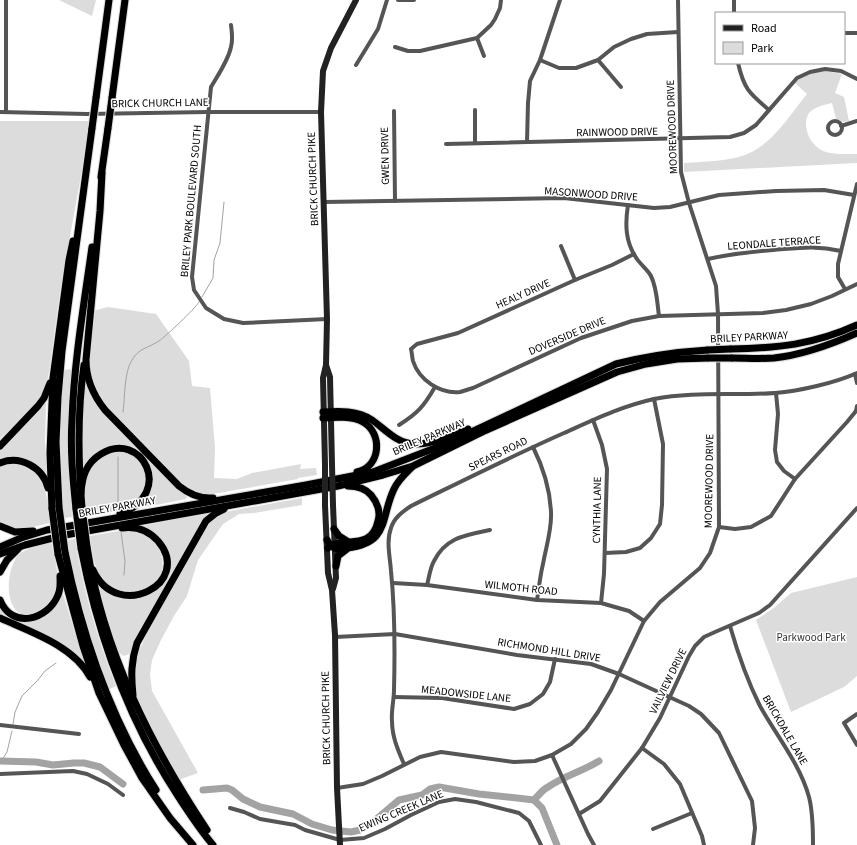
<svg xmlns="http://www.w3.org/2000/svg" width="857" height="845" font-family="'Source Sans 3',sans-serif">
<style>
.green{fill:#dcdcdc}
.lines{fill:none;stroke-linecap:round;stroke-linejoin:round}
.stream{stroke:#a3a3a3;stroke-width:1}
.river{stroke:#a3a3a3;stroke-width:7}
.highway-casing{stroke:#dbdbdb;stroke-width:9}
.street{stroke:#555;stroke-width:4}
.secondary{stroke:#222;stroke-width:6}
.highway{stroke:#000;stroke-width:7}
.highway-bridge-casing{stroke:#dbdbdb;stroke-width:9;stroke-linecap:butt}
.secondary-bridge{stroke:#222;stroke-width:6}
.highway-bridge{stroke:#000;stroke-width:7}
.labels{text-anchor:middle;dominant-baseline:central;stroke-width:3;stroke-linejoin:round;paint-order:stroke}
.street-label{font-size:11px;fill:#000;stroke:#fff}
.park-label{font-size:11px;fill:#333;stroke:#fff}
</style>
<rect width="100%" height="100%" fill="#fff"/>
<g class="green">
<polygon points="59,0 96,0 92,16"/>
<path d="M824,71L842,74L835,93L844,97L849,121L843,122L836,119L832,103C824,105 814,107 809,113C801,126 810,145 823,151C833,155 846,154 857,154V163L684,172V163C701,162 729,161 745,155C772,145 789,116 807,94L795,83C802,74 813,72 824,71Z"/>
<path d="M0,121H89L83,165L61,285L49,372C48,377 47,382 45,387C36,408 16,424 0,439Z"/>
<path d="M108,307L156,314L189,361L192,386L210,388L215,448L214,478L237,479L252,473L301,464L300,469L316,468L317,475L298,478V479L213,494C202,495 195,492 186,487L108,408C101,399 95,392 92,381C85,360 91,333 93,311Z"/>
<polygon points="72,369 68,413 68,450 72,517 64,518 60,479 59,442 63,370"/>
<polygon points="84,374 88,385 179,490 187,497 186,499 136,509 148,495 150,468 147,461 139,453 116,446 109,447 100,450 89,459 84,468 82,468 81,439"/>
<polygon points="44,403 46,404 45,441 47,478 39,469 0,460 0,450"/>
<path d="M114,452C119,452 124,451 129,454C141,459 150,476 145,488C143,492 140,495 137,499C134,503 131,506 126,509L87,517C84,484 78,467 114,452Z"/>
<path d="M17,463C47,472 47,497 50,523L24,529L16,530L0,523V467L6,464Z"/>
<polygon points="302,498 302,505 254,513 239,514 223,524 198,560 187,596 174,616 161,640 152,660 150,674 152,691 198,773 178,780 137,702 134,689 135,660 156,614 206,523 219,513"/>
<path d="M207,513L209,514L198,527L129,654L124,656C121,654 119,653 117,650C108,632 104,610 99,591L100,589L102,588C115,598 131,601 147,595C151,593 157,590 160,586C164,581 166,563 168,556L142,526Z"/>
<path d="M125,530C133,530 141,530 148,536C162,546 169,571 155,585C149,590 140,592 132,592C128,592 123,593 120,591C95,584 93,557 90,536Z"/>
<path d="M75,539C83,590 97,638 116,686L108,690C91,641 74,592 67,540Z"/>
<path d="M51,541C54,556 60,575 57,590C55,596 50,603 45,607C8,636 0,579 18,555C27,548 40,545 51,541Z"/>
<polygon points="857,577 857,676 844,687 791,712 756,620 775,607 791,593"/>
<polygon points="60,594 63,594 84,662 0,616 0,605 2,609 34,620"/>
</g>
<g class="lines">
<g class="stream">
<polyline points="202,297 213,278 214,260 220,243 224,202"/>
<path d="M123,412C125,398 124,372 132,360C139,348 148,348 159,341C167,335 194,310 199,302"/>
<polyline points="118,457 118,508"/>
<polyline points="121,532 125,561 124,575"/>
<polyline points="13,724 15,712 22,696 38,680 45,671 56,663"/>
<polyline points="2,760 7,752 12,731"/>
</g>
<g class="river">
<polyline points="0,761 36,762 53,765 74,763 84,763 100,767 123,784"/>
<polyline points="203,790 227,788 232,790 243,799 260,807 293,814 312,824 332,830 351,832 360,830 372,823 399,800 422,795 430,789 439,787 479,794 517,798 534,800 542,808 557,845"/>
<path d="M534,800C538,796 542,790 548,787C564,776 583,771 599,761"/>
</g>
<g class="highway-casing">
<g id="highway">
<polyline points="96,98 109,0"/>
<polyline points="112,98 125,0"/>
<path d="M102,173L100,211L86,360C86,380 93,395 105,410L179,486C189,494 200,499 213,498"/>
<polyline points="101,177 108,128"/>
<path d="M730,349C778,348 813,345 857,325"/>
<path d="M731,358C745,358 760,359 774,358C803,355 830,345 857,333"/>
<path d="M323,412C339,411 358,410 372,420C385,429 396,443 414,444C432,445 451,435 468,429"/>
<path d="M323,418C336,417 352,416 363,422C383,433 381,467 357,472"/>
<polyline points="0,446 38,406 44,398 50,383"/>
<path d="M0,463C20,455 43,467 48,488"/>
<path d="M81,493C82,477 86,463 101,454C141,429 176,493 120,514"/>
<polyline points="59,507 56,442 58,397 62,351 92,128"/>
<path d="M82,508C78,460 77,413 84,365"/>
<polyline points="52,509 50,453 53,378 69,260 73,241"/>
<path d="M76,509C73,480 70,450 72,420C74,362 84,304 92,247"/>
<polyline points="0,526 15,532 33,531"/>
<polyline points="334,529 339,536 350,543"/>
<path d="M327,540C332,549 337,550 347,548C390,543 380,518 394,489C398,480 405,474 412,467"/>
<path d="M0,547L21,538L47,530L306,485L373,472L448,443L616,364C647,356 676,352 708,350"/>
<path d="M87,547C103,650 150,744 207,830"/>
<path d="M81,548C98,636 128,720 178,796C189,813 200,830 213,845"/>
<path d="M328,548C342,535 371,553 378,521C381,512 377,502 371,495C365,488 356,486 348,486"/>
<path d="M65,552C82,635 110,718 156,790"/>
<polyline points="0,554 25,545 65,535 338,486 383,475 413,466 482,432 617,372 646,364 677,359 709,358"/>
<polyline points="58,554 83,646 99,693 124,745 142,778 170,818 193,845"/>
<polyline points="336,566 338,556 347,549"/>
<path d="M93,570C117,623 194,583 158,541C148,530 136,526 122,528"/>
<polyline points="0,572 7,560 18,549"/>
<path d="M0,600C12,630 48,620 58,595C61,588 60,582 60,576"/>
<path d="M0,618C31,632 74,646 90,677"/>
<path d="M133,695C131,676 131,661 137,643L206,521L216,513L224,509"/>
</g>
</g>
<g class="street">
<polyline points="6,0 6,112"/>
<polyline points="398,0 414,0"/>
<polyline points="734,13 734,0"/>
<path d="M231,25C232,32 233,40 231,47C228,61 218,75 211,87L192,277L194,290L206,308L224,319L243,323L327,319"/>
<polyline points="844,33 857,33"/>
<polyline points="477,38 484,56"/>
<polyline points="395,47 408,51 420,51 477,38 491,25 495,19 500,8 501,0"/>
<polyline points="540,60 559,68 576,68 598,60 614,47 631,39 647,34 678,32"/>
<polyline points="598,60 621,87"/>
<path d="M738,63C744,89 749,93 769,110"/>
<polyline points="356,65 378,29 387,0"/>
<polyline points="475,110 475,143"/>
<polyline points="394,111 395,201"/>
<polyline points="0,112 87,114 208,112 321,112"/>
<circle cx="835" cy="128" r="7"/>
<polyline points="841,126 857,121"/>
<polyline points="527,142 528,103 530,81 540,60 560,0"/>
<polyline points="446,144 730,137 744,133 756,125 797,78 810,72 825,69 841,71 857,79"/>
<polyline points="324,202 564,198 654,208 670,207 719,195 776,191 824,190 854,195"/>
<path d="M628,205C625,224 625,242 637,259C641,265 648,270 651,276C657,288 657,302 659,316"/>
<polyline points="561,246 575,280"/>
<path d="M634,254L612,265L575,280L458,333L417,344L411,349C412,353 412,357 413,361C419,380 440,394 460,392C464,391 469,389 473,388L581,338L632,321L659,316L763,313L786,310L811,304L832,296L857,284"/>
<path d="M708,259C730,254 751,252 773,250C798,248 816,245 841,251"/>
<polyline points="845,289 838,277 838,264 857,184"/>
<polyline points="855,374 857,383"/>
<polyline points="776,393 778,414 775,450 777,462 784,471 795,479"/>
<polyline points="593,420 602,445 607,469 604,574 601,603"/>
<path d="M399,425C418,413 424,406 435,387"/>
<path d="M533,447C543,467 550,489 551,512C552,529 546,547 543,564C540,576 539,588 537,600"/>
<polyline points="719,527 735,529 751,527 771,516 795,479 847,422 856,411 857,406"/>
<polyline points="605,553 626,552 640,548 651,538 660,524 662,505 663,444 654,399"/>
<polyline points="393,583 427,585 537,600 601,603 629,611 644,621"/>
<path d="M427,585C429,578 430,568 434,561C446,537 466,535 490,530"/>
<path d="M730,626C738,654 747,680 760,706C776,735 800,764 809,797C813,812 813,829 813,845"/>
<polyline points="335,637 395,634 517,655 591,664 619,674 689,706 701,714 719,733 752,801 755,828 753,845"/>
<polyline points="394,697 442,698 514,709 530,704 543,694 550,682 555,659"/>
<polyline points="857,714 844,723 857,745"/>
<polyline points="0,725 79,734"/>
<polyline points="642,748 664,764 680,784 702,836 704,845"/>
<polyline points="552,755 588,834 594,845"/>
<path d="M404,764C398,750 392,737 392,721C391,711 394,700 394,690C395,650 395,610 391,571C390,557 386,541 391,528C394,518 402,512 411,506C462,481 512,456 564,433C593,420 622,406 654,399C694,391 735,396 775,393C800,391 834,383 857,373"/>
<polyline points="0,774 73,771 87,774 108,784 123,795"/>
<polyline points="337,788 363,784 382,776 420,757 441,752 514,762 535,761 552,755 571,744 586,729 598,712 611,690 644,621 660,602 700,568 710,553 719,527 718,314 716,286 689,203 681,172 678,0"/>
<polyline points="230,808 244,812 260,819 295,825 305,830 340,840 364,838 385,829 411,815 439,802 455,799 476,802 519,813 529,821 541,845"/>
<polyline points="579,814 600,801 642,748 660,718 689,656 695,646 704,637 715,632 759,613 770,605 857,508"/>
<polyline points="653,829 692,813"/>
</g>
<g class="secondary">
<polyline points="326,365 330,377 332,465"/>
<polyline points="325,465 323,378 326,365 327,319 321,112 323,71 331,48 356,0"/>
<polyline points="325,505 328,573 332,590 335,635 337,788 340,845"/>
<polyline points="333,589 336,578 333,505"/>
</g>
<use href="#highway" class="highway"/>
<g class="highway-bridge-casing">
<g id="highway-bridge">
<polyline points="92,128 96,98"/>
<polyline points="108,128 112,98"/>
<polyline points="708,350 730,349"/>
<polyline points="709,358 731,358"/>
<polyline points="59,507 65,552"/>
<polyline points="82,508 87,547"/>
<polyline points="52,509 58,554"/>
<polyline points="76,509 81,548"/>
</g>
</g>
<g class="secondary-bridge">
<polyline points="325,465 325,505"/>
<polyline points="332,465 333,505"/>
</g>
<use href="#highway-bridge" class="highway-bridge"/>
</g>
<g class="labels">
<g class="street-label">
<text transform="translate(160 103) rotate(-1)">BRICK CHURCH LANE</text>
<text transform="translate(672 127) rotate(-92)">MOOREWOOD DRIVE</text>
<text transform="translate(617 132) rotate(-1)">RAINWOOD DRIVE</text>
<text transform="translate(385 156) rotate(-91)">GWEN DRIVE</text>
<text transform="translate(313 179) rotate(-92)">BRICK CHURCH PIKE</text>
<text transform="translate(591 194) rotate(4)">MASONWOOD DRIVE</text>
<text transform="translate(191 201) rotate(-85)">BRILEY PARK BOULEVARD SOUTH</text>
<text transform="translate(774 243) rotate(-4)">LEONDALE TERRACE</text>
<text transform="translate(523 294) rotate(-24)">HEALY DRIVE</text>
<text transform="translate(567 336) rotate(-23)">DOVERSIDE DRIVE</text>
<text transform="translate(749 337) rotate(-3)">BRILEY PARKWAY</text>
<text transform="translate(429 437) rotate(-23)">BRILEY PARKWAY</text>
<text transform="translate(498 454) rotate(-26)">SPEARS ROAD</text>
<text transform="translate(709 481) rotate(-89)">MOOREWOOD DRIVE</text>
<text transform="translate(117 507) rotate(-10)">BRILEY PARKWAY</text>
<text transform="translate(597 510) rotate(-89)">CYNTHIA LANE</text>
<text transform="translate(521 588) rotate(6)">WILMOTH ROAD</text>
<text transform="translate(549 650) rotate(9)">RICHMOND HILL DRIVE</text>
<text transform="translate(668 681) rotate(-64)">VAILVIEW DRIVE</text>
<text transform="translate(466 694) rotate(6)">MEADOWSIDE LANE</text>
<text transform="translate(326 718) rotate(-91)">BRICK CHURCH PIKE</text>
<text transform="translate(785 730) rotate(60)">BRICKDALE LANE</text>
<text transform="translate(401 811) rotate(-23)">EWING CREEK LANE</text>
</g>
<g class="park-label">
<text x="811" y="637">Parkwood Park</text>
</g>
</g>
<rect x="715" y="12" width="130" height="52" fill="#ffffff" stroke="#999999"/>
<rect x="723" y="25" width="20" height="6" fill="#222222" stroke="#999999"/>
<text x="751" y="32" font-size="12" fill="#000000">Road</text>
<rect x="723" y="42" width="20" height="12" fill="#dcdcdc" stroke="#999999"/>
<text x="751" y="52" font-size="12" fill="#000000">Park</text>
</svg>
